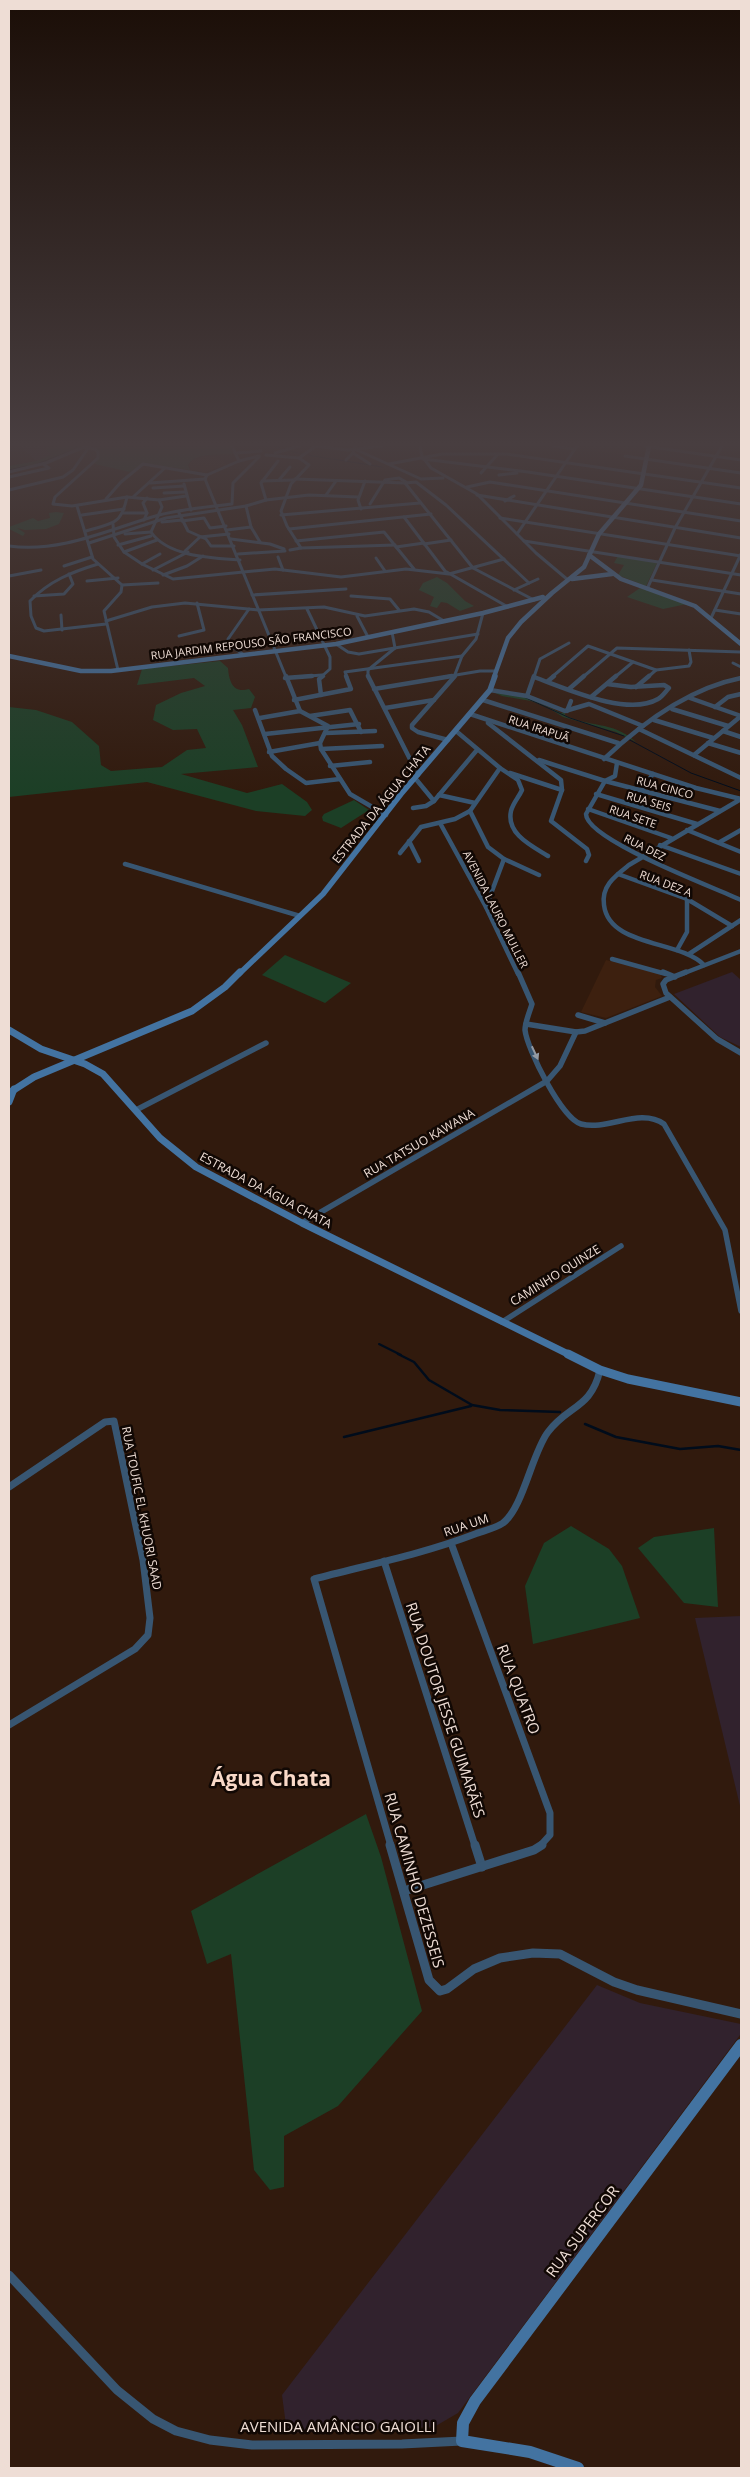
<svg xmlns="http://www.w3.org/2000/svg" width="750" height="2477" font-family="'Open Sans',sans-serif">
<style>
.commercial{fill:#342229}
.industrial{fill:#31222d}
.built{fill:#3d200f}
.green{fill:#1c3f26}
.lines{fill:none;stroke-linecap:round;stroke-linejoin:round}
.stream-far2{stroke:#000c1b;stroke-width:1}
.stream-far1{stroke:#000c1b;stroke-width:2}
.stream{stroke:#000c1b;stroke-width:2.5}
.street-far4{stroke:#385672;stroke-width:3}
.street-far3{stroke:#385672;stroke-width:4.5}
.street-far2{stroke:#385672;stroke-width:5.5}
.street-far1{stroke:#385672;stroke-width:7}
.street{stroke:#385672;stroke-width:9}
.secondary-far4{stroke:#4373a1;stroke-width:4.5}
.secondary-far3{stroke:#4373a1;stroke-width:5.5}
.secondary-far2{stroke:#4373a1;stroke-width:7}
.secondary-far1{stroke:#4373a1;stroke-width:9}
.secondary{stroke:#4373a1;stroke-width:12}
.oneway{fill:#939aa4}
.labels{text-anchor:middle;dominant-baseline:central;stroke-width:5;stroke-linejoin:round;paint-order:stroke}
.far-street-label{font-size:11px;fill:#eeddd5;stroke:#110804}
.street-label{font-size:12px;fill:#eeddd5;stroke:#110804}
.near-street-label{font-size:15px;fill:#eeddd5;stroke:#110804}
.near-district-label{font-size:21px;font-weight:bold;fill:#f9d9c8;stroke:#110804}
</style>
<rect width="100%" height="100%" fill="#311a0d"/>
<polygon class="commercial" points="20,446 42,446 51,455 36,461"/>
<g class="industrial">
<polygon points="732,972 741,980 741,1047 720,1037 674,994"/>
<polygon points="741,1616 741,1810 695,1618"/>
<polygon points="597,1985 640,2003 741,2024 740,2035 458,2413 434,2427 287,2433 282,2395"/>
</g>
<g class="built">
<polygon points="584,446 633,446 644,448 638,457 598,451"/>
<polygon points="203,457 215,457 225,462 226,465 205,472 191,470 189,466 191,461"/>
<polygon points="606,960 660,973 662,978 656,980 655,987 662,996 606,1018 581,1012"/>
</g>
<g class="green">
<polygon points="58,446 85,446 45,463 9,471 9,466 36,461 51,455 45,448"/>
<path d="M230,446L233,454C220,455 195,452 188,465L190,470L145,463L130,472L95,464L100,453L92,447Z"/>
<polygon points="56,512 64,513 59,524 46,529 25,530 17,528 25,533 23,536 9,529 9,527 33,518 38,521 50,518 49,513"/>
<polygon points="618,556 657,563 646,586 618,575 624,565 614,563"/>
<polygon points="437,577 447,583 465,601 474,606 460,611 447,603 441,602 437,608 430,606 434,597 419,590 423,583"/>
<polygon points="640,588 687,604 663,609 627,597"/>
<path d="M220,661L228,668C229,681 233,694 249,689L255,697L251,708L233,710L242,725L258,767L181,774L247,793L282,784L307,802L312,810L305,816L256,811L147,782L9,797V707L36,710L72,722L99,746L101,765L111,771L162,767L187,750L206,748L197,729L173,730L153,720L156,705L181,693L205,686L194,678L137,685L142,669Z"/>
<path d="M493,692L522,695L561,713L565,712V715C588,728 612,720 636,742L616,732L563,717L547,707L531,701L502,696Z"/>
<polygon points="354,800 369,810 341,828 323,821 322,817 324,814"/>
<polygon points="285,955 351,983 325,1003 262,975"/>
<polygon points="571,1526 609,1549 622,1566 640,1618 533,1644 525,1586 544,1543"/>
<polygon points="714,1528 718,1607 684,1603 638,1548 654,1537"/>
<polygon points="366,1814 381,1857 422,2011 338,2106 284,2136 284,2187 270,2190 254,2170 231,1954 207,1964 191,1911"/>
</g>
<g class="lines">
<g class="stream-far2">
<polyline points="274,446 282,449"/>
<polyline points="289,451 302,454"/>
<polyline points="308,455 331,459"/>
<polyline points="333,459 382,467"/>
<polyline points="37,464 75,449 77,446"/>
<polyline points="9,470 26,466"/>
<polyline points="524,697 570,718 624,736"/>
<polyline points="628,739 691,773 741,791"/>
</g>
<polyline class="stream-far1" points="379,1344 401,1355"/>
<g class="stream">
<polyline points="398,1354 414,1362 429,1380 472,1405 500,1410 560,1412"/>
<polyline points="585,1424 616,1437 680,1449 718,1446 741,1450"/>
<polyline points="344,1437 471,1406"/>
</g>
<g class="street-far4">
<polyline points="232,446 239,461"/>
<polyline points="315,446 348,450 382,446"/>
<polyline points="420,446 422,456 431,468 477,494 536,553 568,580"/>
<polyline points="553,446 575,449"/>
<polyline points="645,446 741,460"/>
<polyline points="357,450 421,479 443,478"/>
<polyline points="235,453 261,451"/>
<polyline points="275,453 299,446"/>
<polyline points="353,453 370,464"/>
<polyline points="266,455 299,458 309,465 291,484 281,511 287,526 301,548 395,545"/>
<polyline points="625,456 741,473"/>
<polyline points="299,458 316,446"/>
<polyline points="423,459 528,472 741,504"/>
<polyline points="346,460 353,453 355,446"/>
<polyline points="389,464 442,454 506,454 741,488"/>
<path d="M9,472L46,463L84,447L95,449L98,452V458L55,497L53,504L72,506L127,497L159,500L162,507L151,532C168,557 213,558 240,560"/>
<polyline points="481,473 498,454"/>
<polyline points="207,475 205,479 286,677"/>
<polyline points="207,475 239,461 259,456"/>
<polyline points="499,475 517,473"/>
<polyline points="9,477 49,468 43,464"/>
<polyline points="295,479 405,483"/>
<polyline points="279,480 290,467"/>
<polyline points="262,481 293,480"/>
<polyline points="150,483 205,479"/>
<polyline points="184,484 191,510"/>
<polyline points="467,487 490,482 741,521"/>
<polyline points="153,488 184,486"/>
<polyline points="9,490 63,477 73,470 89,447"/>
<polyline points="164,493 185,492"/>
<polyline points="326,495 336,481"/>
<polyline points="477,495 741,538"/>
<polyline points="133,497 165,468"/>
<polyline points="106,499 121,482 143,464 207,475"/>
<polyline points="159,500 186,496"/>
<polyline points="266,500 261,483 278,461"/>
<polyline points="505,501 514,496"/>
<polyline points="370,504 385,480 399,478 406,482"/>
<polyline points="77,506 93,559 122,585 121,592 104,611 118,670"/>
<polyline points="246,506 251,527 260,542"/>
<polyline points="361,509 358,500 365,481"/>
<polyline points="123,513 147,513"/>
<polyline points="179,513 188,531 206,539 211,546 234,546"/>
<polyline points="82,515 124,509"/>
<polyline points="281,515 420,503"/>
<polyline points="404,517 445,571 508,607"/>
<polyline points="500,518 741,556"/>
<polyline points="144,520 147,513 143,503 147,498"/>
<polyline points="182,521 204,518 210,528 226,526"/>
<polyline points="162,522 182,520"/>
<polyline points="113,524 114,537 124,552 142,564 173,579 275,569 341,577 406,569 449,574 504,559"/>
<polyline points="289,529 431,514"/>
<polyline points="227,530 251,527"/>
<path d="M86,531C112,523 121,526 127,497"/>
<polyline points="125,534 151,532"/>
<polyline points="517,534 577,446"/>
<polyline points="231,539 270,544 284,549"/>
<polyline points="296,541 384,532 414,569"/>
<polyline points="524,541 741,575"/>
<polyline points="89,543 166,518 246,506 266,500 309,495 358,497"/>
<polyline points="424,544 451,540"/>
<polyline points="118,545 151,536"/>
<path d="M9,546C62,553 109,529 159,515C183,509 208,507 232,504L233,483L259,457"/>
<polyline points="396,547 424,543"/>
<polyline points="290,550 301,548"/>
<polyline points="185,551 200,537 229,534"/>
<polyline points="124,552 157,540"/>
<polyline points="238,554 285,551"/>
<polyline points="278,557 283,570"/>
<polyline points="376,558 385,571"/>
<path d="M98,564C72,572 49,581 30,601L31,616L36,628L44,631L106,624"/>
<polyline points="142,564 160,554"/>
<polyline points="64,566 92,557"/>
<polyline points="153,570 188,552"/>
<polyline points="163,575 187,566 203,556"/>
<polyline points="9,576 41,570"/>
<polyline points="652,580 741,594"/>
<polyline points="87,581 118,578"/>
<polyline points="529,583 446,505 416,482 405,483 473,568 534,600"/>
<polyline points="122,585 158,583"/>
<polyline points="647,589 675,528 722,446"/>
<polyline points="514,590 538,579"/>
<polyline points="252,595 346,589"/>
<polyline points="34,596 64,594 73,584 69,574"/>
<polyline points="351,596 390,599 399,610"/>
<polyline points="307,609 330,657 330,669 321,677"/>
<polyline points="715,610 741,614"/>
<polyline points="61,615 62,630"/>
<polyline points="357,616 368,637"/>
<polyline points="711,618 741,554"/>
<polyline points="106,621 152,607 185,603 258,610 324,607 365,616 414,609 429,612 444,621"/>
<polyline points="392,632 395,648"/>
<polyline points="179,636 204,630 197,603"/>
<polyline points="336,644 348,652 359,654 478,634"/>
<polyline points="244,655 230,645 228,639 249,609"/>
<polyline points="733,663 741,667"/>
<polyline points="297,677 322,675"/>
<polyline points="347,677 345,672 462,656"/>
<polyline points="368,677 368,670 395,648"/>
<polyline points="444,677 480,671 496,671"/>
<polyline points="454,677 462,656 476,639 483,613"/>
<polyline points="534,677 540,659 569,643"/>
<polyline points="552,677 588,646 656,670 689,666 691,662 689,650"/>
<polyline points="583,677 617,648 741,652"/>
<polyline points="615,677 633,662"/>
<polyline points="648,677 656,670"/>
</g>
<g class="street-far3">
<polyline points="286,676 300,711 328,726 320,743 321,749 350,794 386,815"/>
<polyline points="368,676 418,775"/>
<path d="M534,677C565,688 627,717 658,699C662,697 666,691 669,688L664,685L631,687L607,684"/>
<polyline points="285,678 312,676"/>
<polyline points="548,681 554,676"/>
<polyline points="636,687 649,676"/>
<polyline points="374,689 452,676"/>
<polyline points="569,689 584,676"/>
<polyline points="490,690 527,696 565,711 589,704 643,726"/>
<polyline points="321,695 319,679 323,676"/>
<polyline points="527,696 534,676"/>
<polyline points="591,697 616,676"/>
<polyline points="690,698 741,716"/>
<polyline points="294,700 351,689 346,676"/>
<polyline points="483,700 618,743"/>
<polyline points="715,707 728,697 741,694"/>
<polyline points="385,708 434,700"/>
<polyline points="672,709 728,726"/>
<polyline points="255,710 272,756 286,769 306,783 340,779"/>
<polyline points="567,711 571,701"/>
<polyline points="470,714 696,788 741,799"/>
<polyline points="310,716 350,710 361,732"/>
<polyline points="260,718 300,711"/>
<polyline points="654,720 713,738"/>
<polyline points="488,723 561,780 562,790 551,821 587,849 589,855 586,861"/>
<polyline points="639,729 741,778"/>
<path d="M456,731L500,768L518,780L522,790C519,797 513,803 511,811C506,834 532,846 548,856"/>
<polyline points="723,731 741,737"/>
<polyline points="326,733 375,731"/>
<polyline points="265,734 359,724"/>
<polyline points="448,740 418,732 412,728 412,725 455,676"/>
<polyline points="708,743 741,753"/>
<polyline points="321,749 382,746"/>
<polyline points="269,752 320,743"/>
<polyline points="694,755 741,716"/>
<path d="M604,759C641,724 690,688 741,678"/>
<polyline points="539,760 605,781 720,811"/>
<polyline points="330,766 370,762"/>
<polyline points="510,773 562,790"/>
<polyline points="415,778 434,801"/>
<path d="M605,781L586,814C586,840 716,888 741,900"/>
<polyline points="605,781 615,776 617,763"/>
<polyline points="641,790 653,774"/>
<polyline points="596,794 697,824"/>
<polyline points="439,795 475,803"/>
<polyline points="413,808 426,806 434,801 477,750"/>
<polyline points="588,809 671,838"/>
<polyline points="470,811 488,847 504,859 539,875"/>
<polyline points="440,823 486,907 518,974"/>
<polyline points="687,830 741,852"/>
<polyline points="409,841 419,861"/>
<polyline points="720,842 741,830"/>
<polyline points="660,845 741,874"/>
<polyline points="400,853 421,827 455,819 470,811 500,768"/>
<polyline points="125,864 300,916"/>
<polyline points="618,874 687,899 732,926"/>
<polyline points="486,907 504,859"/>
<polyline points="677,950 687,932 687,899"/>
<polyline points="689,954 741,920"/>
<polyline points="612,959 666,974"/>
<path d="M704,965C680,940 609,947 604,905C601,886 615,876 629,865L741,799"/>
<polyline points="682,974 741,951"/>
</g>
<g class="street-far2">
<path d="M518,972L532,1004C530,1011 525,1022 525,1030C527,1049 562,1119 581,1124C608,1131 640,1107 664,1124L725,1230L741,1311"/>
<polyline points="663,972 675,977"/>
<polyline points="686,972 666,980 663,984 666,993 717,1039 741,1053"/>
<polyline points="578,1015 605,1023"/>
<polyline points="526,1024 576,1032 585,1031 670,997"/>
<polyline points="136,1110 266,1043"/>
<polyline points="302,1223 547,1081 560,1066 576,1032"/>
<polyline points="502,1322 621,1246"/>
</g>
<g class="street-far1">
<polyline points="9,1487 105,1422 114,1421 143,1560 150,1618 148,1635 135,1649 9,1725"/>
<polyline points="451,1543 550,1813 550,1835 540,1846"/>
<polyline points="384,1561 475,1846"/>
<path d="M391,1846L314,1579C367,1565 423,1554 475,1534C483,1531 496,1528 503,1523C523,1508 532,1453 548,1432C568,1405 591,1409 600,1370"/>
</g>
<g class="street">
<polyline points="390,1845 429,1980 440,1991 447,1989 474,1969 500,1958 533,1953 560,1954 614,1982 637,1990 741,2014"/>
<polyline points="475,1845 482,1867"/>
<polyline points="404,1891 534,1850 542,1845"/>
<polyline points="9,2275 117,2390 153,2419 176,2431 210,2440 252,2445 402,2444 462,2441"/>
</g>
<g class="secondary-far4">
<polyline points="589,555 621,579 695,606 741,644"/>
<polyline points="572,579 612,574"/>
<polyline points="9,656 81,671 111,671 336,644 483,613 543,597"/>
<polyline points="494,677 508,638 521,622 552,593 584,567 599,534 641,485 649,446"/>
</g>
<polyline class="secondary-far3" points="239,974 323,894 401,794 490,690 495,676"/>
<g class="secondary-far2">
<polyline points="9,1030 41,1049 85,1064 103,1074 160,1138 196,1167 302,1223 570,1355"/>
<polyline points="9,1093 34,1077 192,1011 225,987 240,972"/>
<polyline points="9,1102 14,1089"/>
</g>
<polyline class="secondary-far1" points="568,1354 600,1370 628,1379 741,1402"/>
<polyline class="secondary" points="578,2468 530,2452 462,2441 463,2423 475,2401 741,2045"/>
</g>
<defs><path id="oneway-solid" d="M-6-.8H1V-3.2L6.5 0L1 3.2V.8H-6Z" transform="scale(1.25)"/></defs>
<use class="oneway" href="#oneway-solid" transform="translate(535 1053) rotate(65)"/>
<linearGradient id="sky" x2="0" y2="1"><stop stop-color="#1b0e07"/><stop offset="0.56" stop-color="#483e40"/><stop offset="1" stop-color="#483e40" stop-opacity="0"/></linearGradient>
<rect width="750" height="793" fill="url(#sky)"/>
<g class="labels">
<g class="far-street-label">
<text transform="translate(251 643) rotate(-7)">RUA JARDIM REPOUSO SÃO FRANCISCO</text>
<text transform="translate(539 728) rotate(18)">RUA IRAPUÃ</text>
<text transform="translate(665 787) rotate(15)">RUA CINCO</text>
<text transform="translate(649 801) rotate(16)">RUA SEIS</text>
<text transform="translate(633 816) rotate(19)">RUA SETE</text>
<text transform="translate(645 847) rotate(27)">RUA DEZ</text>
<text transform="translate(666 883) rotate(21)">RUA DEZ A</text>
<text transform="translate(496 909) rotate(63)">AVENIDA LAURO MULLER</text>
</g>
<g class="street-label">
<text transform="translate(381 804) rotate(-51)">ESTRADA DA ÁGUA CHATA</text>
<text transform="translate(419 1143) rotate(-30)">RUA TATSUO KAWANA</text>
<text transform="translate(266 1190) rotate(28)">ESTRADA DA ÁGUA CHATA</text>
<text transform="translate(555 1275) rotate(-32)">CAMINHO QUINZE</text>
<text transform="translate(142 1508) rotate(79)">RUA TOUFIC EL KHUORI SAAD</text>
<text transform="translate(466 1525) rotate(-19)">RUA UM</text>
</g>
<g class="near-street-label">
<text transform="translate(519 1689) rotate(69)">RUA QUATRO</text>
<text transform="translate(446 1710) rotate(72)">RUA DOUTOR JESSE GUIMARÃES</text>
<text transform="translate(415 1880) rotate(74)">RUA CAMINHO DEZESSEIS</text>
<text transform="translate(582 2231) rotate(-53)">RUA SUPERCOR</text>
<text x="338" y="2426">AVENIDA AMÂNCIO GAIOLLI</text>
</g>
<g class="near-district-label">
<text x="271" y="1778">Água Chata</text>
</g>
</g>
<rect width="750" height="2477" fill="none" stroke="#eeddd5" stroke-width="20"/>
</svg>
